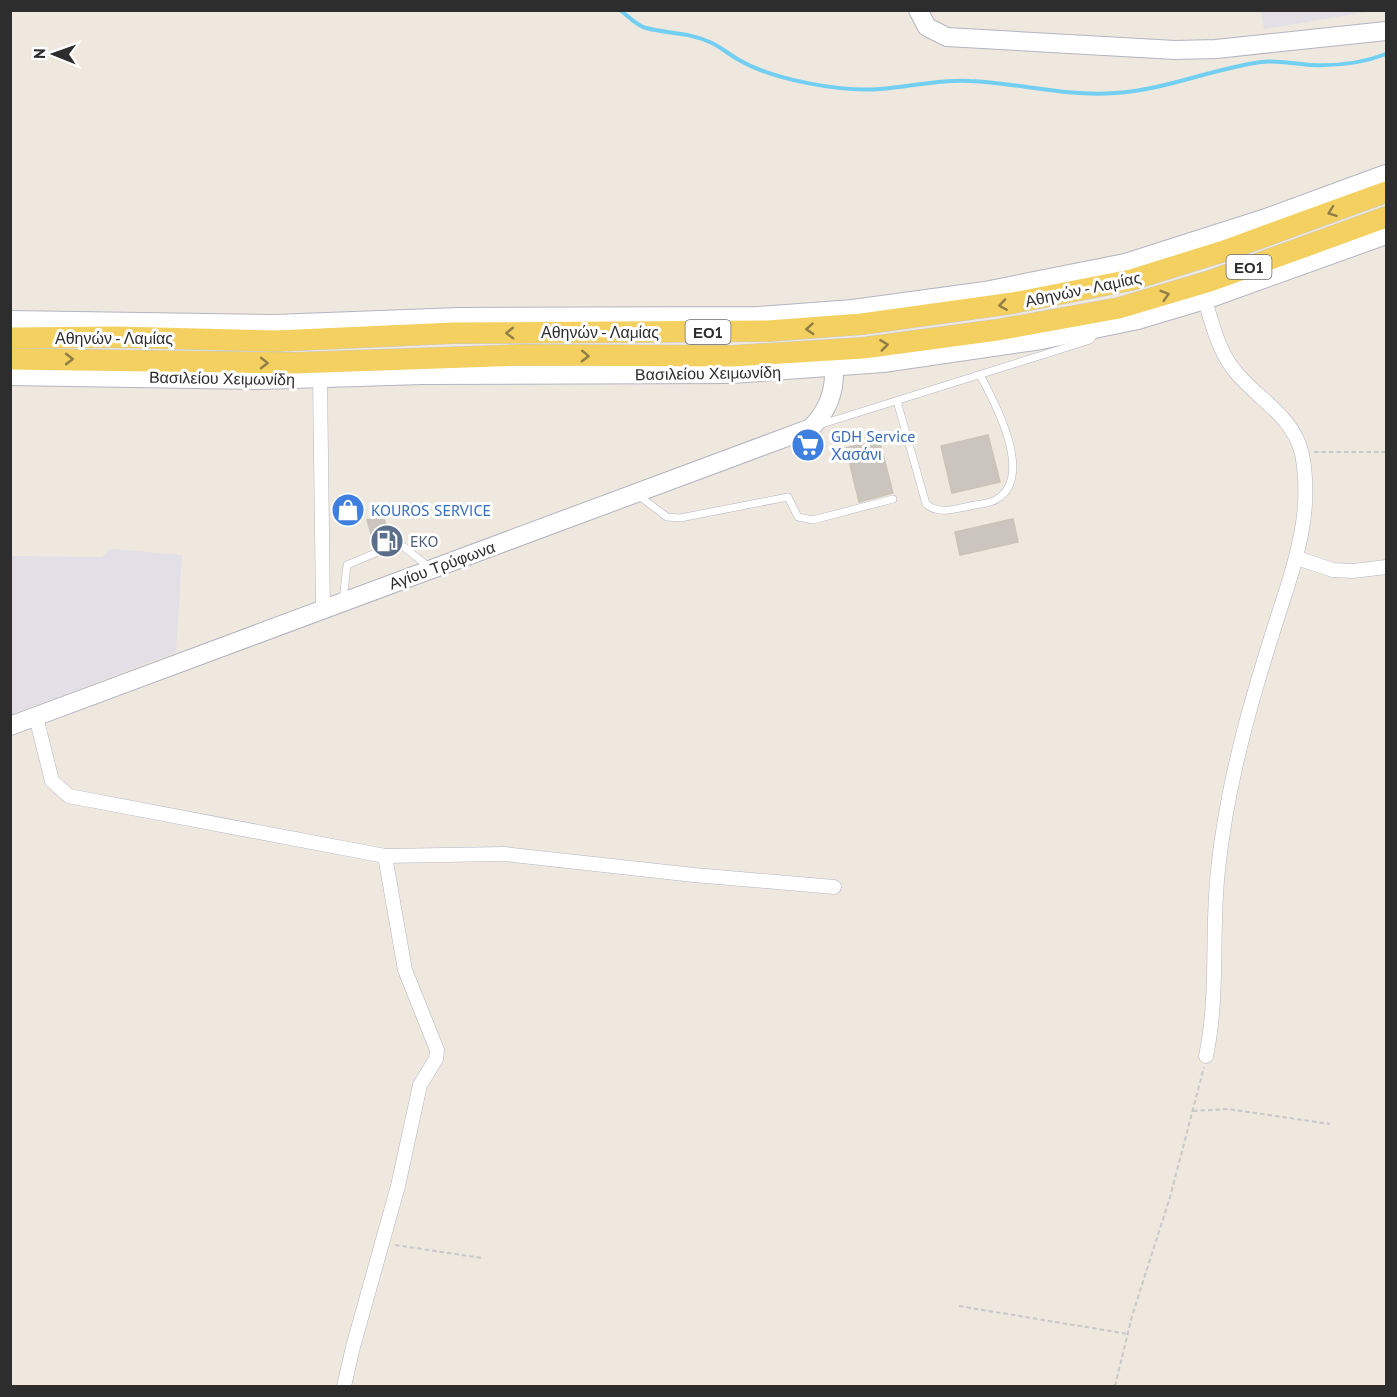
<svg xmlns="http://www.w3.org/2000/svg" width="1397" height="1397" font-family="'PT Sans',sans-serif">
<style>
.industrial{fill:#e2dfe7}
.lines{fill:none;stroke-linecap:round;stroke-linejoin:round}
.stream{stroke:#72cff1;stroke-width:4}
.building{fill:#cac6bd;stroke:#cac4b8;stroke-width:1.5}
.lane-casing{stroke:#b3b5c0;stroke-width:8}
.street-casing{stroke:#b3b5c0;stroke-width:15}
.secondary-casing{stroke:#b3b5c0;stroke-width:20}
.primary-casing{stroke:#c8c8c8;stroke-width:22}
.path{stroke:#c8c8c8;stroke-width:2;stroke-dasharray:4.5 3;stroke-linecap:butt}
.lane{stroke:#fff;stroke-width:7}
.street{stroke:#fff;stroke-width:14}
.secondary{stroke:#fff;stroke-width:18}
.primary{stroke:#f3d05f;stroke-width:21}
.oneway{stroke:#907e46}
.labels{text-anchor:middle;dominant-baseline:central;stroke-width:6;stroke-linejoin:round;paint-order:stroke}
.shield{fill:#fff;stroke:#6c6c6c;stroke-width:1.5}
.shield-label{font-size:15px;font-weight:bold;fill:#2d2d2d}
.street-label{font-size:16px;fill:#2d2d2d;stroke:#fff}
.shop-label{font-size:16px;fill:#366cbe;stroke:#fff;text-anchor:start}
.service-label{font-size:16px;fill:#4e5e75;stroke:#fff;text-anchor:start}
</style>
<rect width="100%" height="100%" fill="#eee8df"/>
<g class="industrial">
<polygon points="1261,10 1372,10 1372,11 1264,29"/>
<polygon points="110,549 182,555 176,652 11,715 11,556 102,557"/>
</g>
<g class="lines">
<path class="stream" d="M620,10C628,16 637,26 646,28C669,34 689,32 712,43C722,48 730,55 739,60C774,80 840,92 880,89C910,87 939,79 970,81C1019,83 1066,97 1115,93C1165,90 1211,69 1261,62C1277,60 1294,64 1311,65C1336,66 1363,63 1386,54"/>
</g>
<g class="building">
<polygon points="988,435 1000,482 952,493 941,446"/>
<polygon points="879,439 893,493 859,502 846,448"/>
<polygon points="383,516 391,540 375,547 367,520"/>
<polygon points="1013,519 1018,542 960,555 955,532"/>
</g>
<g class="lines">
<g class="lane-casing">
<g id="lane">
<path d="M897,401L926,504C939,515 954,509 970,506C978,504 990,504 997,499C1035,476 994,401 980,375"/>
<polyline points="819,425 1090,340 1096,331"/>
<polyline points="638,495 667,517 680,518 788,497 798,517 813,520 893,499"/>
<polyline points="343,601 347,565 399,543 430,568"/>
</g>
</g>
<g class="street-casing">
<g id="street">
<path d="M1205,300C1212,324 1219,352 1235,371C1258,400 1293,415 1302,454C1311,501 1301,544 1287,588C1257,680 1228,773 1218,870C1211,932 1219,994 1206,1056"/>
<polyline points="320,379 323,608"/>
<polyline points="1297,558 1333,570 1353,571 1386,567"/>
<polyline points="36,717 52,781 69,796 385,856 504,854 694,875 834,887"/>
<polyline points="344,1386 353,1347 398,1186 420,1085 436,1059 437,1050 405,970 385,856"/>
</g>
</g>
<g class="secondary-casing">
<g id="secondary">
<polyline points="918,10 927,27 947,37 1175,50 1216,49 1386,31"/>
<polyline points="10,320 274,324 459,317 758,316 853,309 985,291 1125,263 1266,218 1386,174"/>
<polyline points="10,376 259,380 423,375 732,374 883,363 1041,340 1138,320 1205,300 1386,235"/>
<path d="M10,726L811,428C828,410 835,392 834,368"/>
</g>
</g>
<g class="primary-casing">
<g id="primary">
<polyline points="10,338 118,337 276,341 454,333 768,331 862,324 1013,303 1131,280 1224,251 1386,192"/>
<polyline points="10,359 294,363 522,355 733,356 863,348 997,330 1119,308 1210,281 1386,217"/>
</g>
</g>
<g class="path">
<polyline points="1314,452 1386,452"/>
<polyline points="1193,1111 1228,1109 1330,1124"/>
<polyline points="395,1245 482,1258"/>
<polyline points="959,1306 1128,1334"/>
<polyline points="1115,1386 1132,1316 1170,1197 1204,1067"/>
</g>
<use href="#lane" class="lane"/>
<use href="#street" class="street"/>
<use href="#secondary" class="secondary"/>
<use href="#primary" class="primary"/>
</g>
<defs><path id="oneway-chevron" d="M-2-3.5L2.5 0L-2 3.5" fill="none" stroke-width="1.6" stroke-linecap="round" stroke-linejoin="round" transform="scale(1.5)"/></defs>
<g class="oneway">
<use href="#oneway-chevron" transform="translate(1332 212) rotate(160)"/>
<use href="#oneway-chevron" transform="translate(1165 295) rotate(-17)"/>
<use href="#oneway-chevron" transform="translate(1003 305) rotate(171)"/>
<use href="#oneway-chevron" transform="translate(810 329) rotate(176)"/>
<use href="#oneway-chevron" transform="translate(510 333) rotate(179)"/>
<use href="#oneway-chevron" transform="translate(884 345) rotate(-7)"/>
<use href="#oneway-chevron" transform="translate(585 356) rotate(1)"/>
<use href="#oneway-chevron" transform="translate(69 359)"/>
<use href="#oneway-chevron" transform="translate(264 363) rotate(1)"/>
</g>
<defs>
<g id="supermarket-disc" transform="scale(1.725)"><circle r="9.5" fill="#3f7fe0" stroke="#fff"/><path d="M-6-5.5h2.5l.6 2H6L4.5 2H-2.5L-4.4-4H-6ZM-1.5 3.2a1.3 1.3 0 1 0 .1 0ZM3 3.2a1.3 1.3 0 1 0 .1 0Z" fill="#fff"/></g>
<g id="shop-disc" transform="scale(1.725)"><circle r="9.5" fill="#3f7fe0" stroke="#fff"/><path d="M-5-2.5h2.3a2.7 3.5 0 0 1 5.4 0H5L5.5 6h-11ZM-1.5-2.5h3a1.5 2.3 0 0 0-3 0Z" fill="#fff"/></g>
<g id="fuel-disc" transform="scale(1.725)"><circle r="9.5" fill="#5c6f8a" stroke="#fff"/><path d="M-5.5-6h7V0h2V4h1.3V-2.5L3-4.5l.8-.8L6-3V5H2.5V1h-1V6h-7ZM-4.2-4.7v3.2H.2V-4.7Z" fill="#fff"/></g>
</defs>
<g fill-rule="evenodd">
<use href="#supermarket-disc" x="808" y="445"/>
<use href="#shop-disc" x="348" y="510"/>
<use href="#fuel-disc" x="387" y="541"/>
</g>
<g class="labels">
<g class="shield">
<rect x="1226.5" y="255" width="45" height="24" rx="4.5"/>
<rect x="685.5" y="320" width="45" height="24" rx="4.5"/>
</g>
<g class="shield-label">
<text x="1249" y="267">ΕΟ1</text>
<text x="708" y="332">ΕΟ1</text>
</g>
<g class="street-label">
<text transform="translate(1083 289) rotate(-12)">Αθηνών - Λαμίας</text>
<text x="600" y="332">Αθηνών - Λαμίας</text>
<text x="114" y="338">Αθηνών - Λαμίας</text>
<text transform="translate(708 373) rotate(-1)">Βασιλείου Χειμωνίδη</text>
<text transform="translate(222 378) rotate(1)">Βασιλείου Χειμωνίδη</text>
<text transform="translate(442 565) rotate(-20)">Αγίου Τρύφωνα</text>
</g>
<g class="shop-label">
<text x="831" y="436">GDH Service<tspan x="831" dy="18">Χασάνι</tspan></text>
<text x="371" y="510">KOUROS SERVICE</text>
</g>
<g class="service-label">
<text x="410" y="541">EKO</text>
</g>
</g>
<rect width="1397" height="1397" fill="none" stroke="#2d2d2d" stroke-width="24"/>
<g transform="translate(54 54) rotate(271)" stroke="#ffffff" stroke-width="4.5" paint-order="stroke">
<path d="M0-4.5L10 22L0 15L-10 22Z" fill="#2d2d2d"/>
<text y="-9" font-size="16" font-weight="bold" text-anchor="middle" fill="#2d2d2d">N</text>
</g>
</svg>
